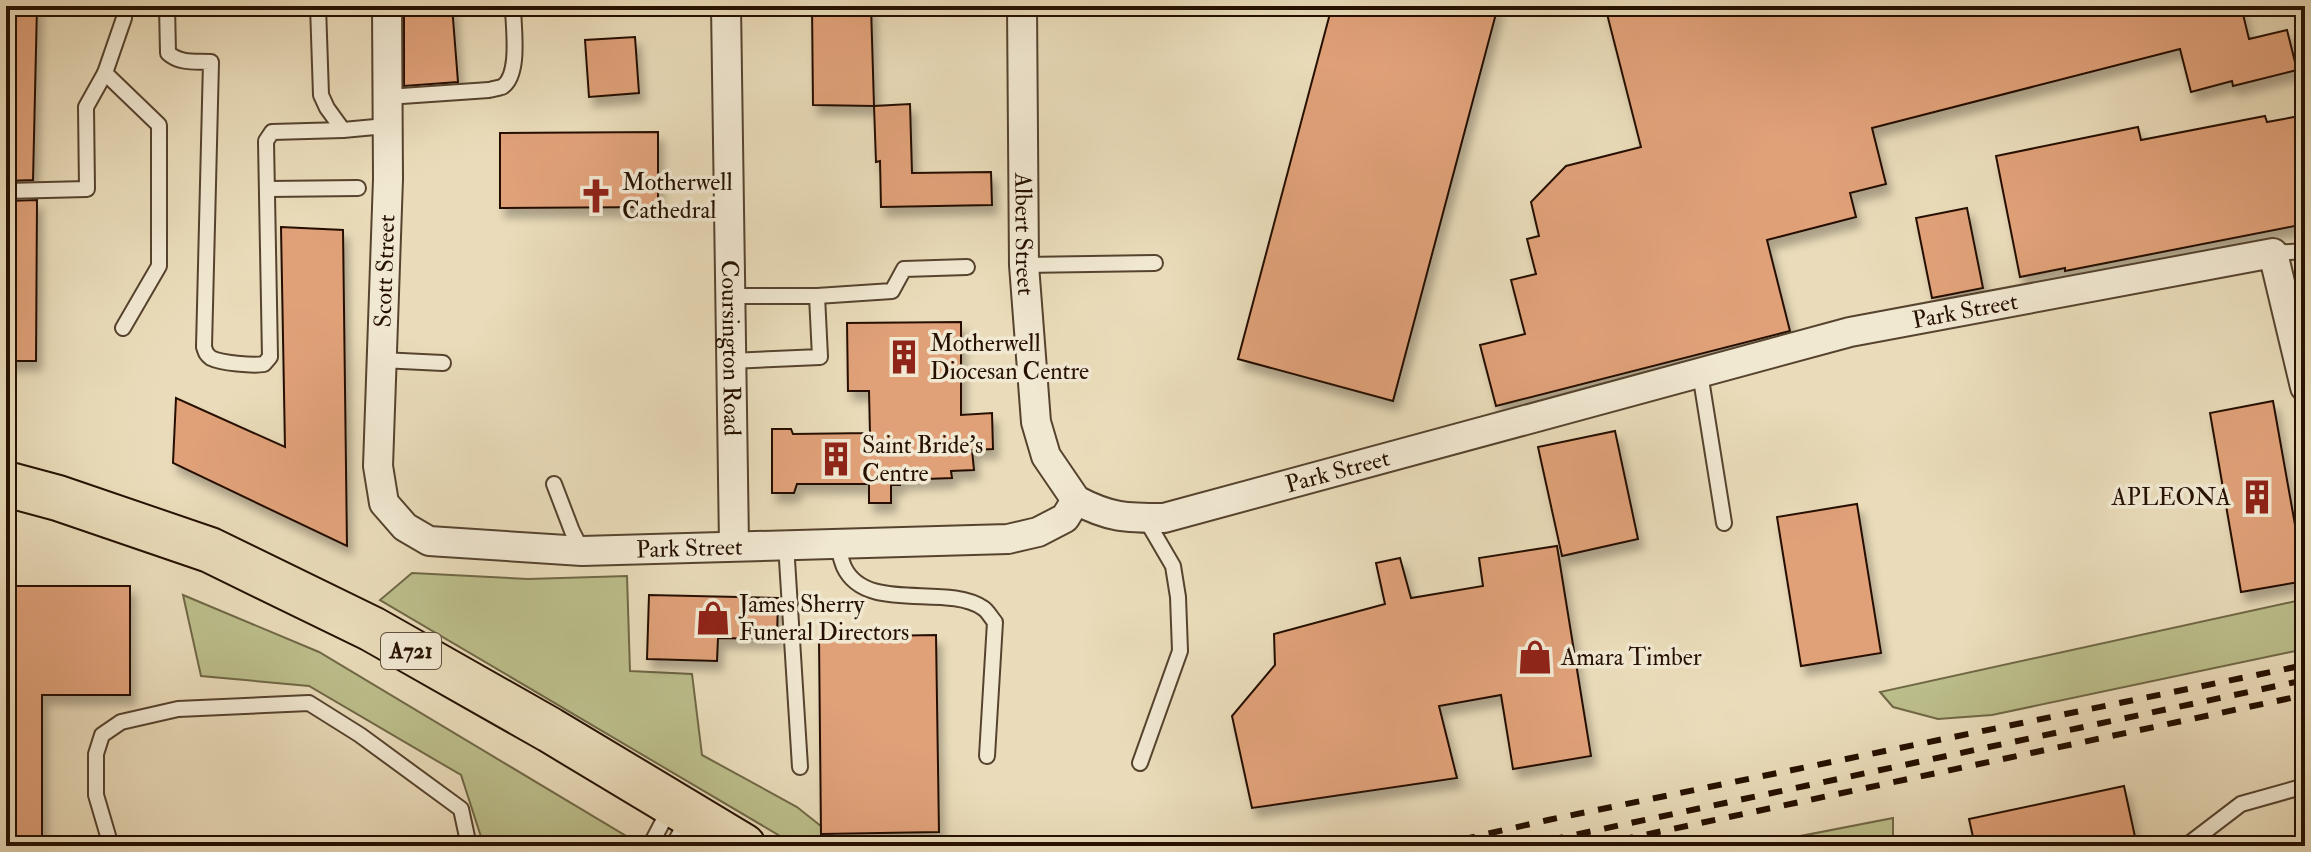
<svg xmlns="http://www.w3.org/2000/svg" width="2311" height="852" font-family="'IM FELL Double Pica',serif">
<style>
.green{fill:#bcbf8c;stroke:#706846;stroke-width:2}
.building{fill:#e0a179;stroke:#251000;stroke-width:2;filter:url(#shadow)}
.lines{fill:none;stroke-linecap:round;stroke-linejoin:round}
.lane-casing{stroke:#56432e;stroke-width:18}
.street-casing{stroke:#56432e;stroke-width:32}
.primary-casing{stroke:#251000;stroke-width:48}
.lane{stroke:#f1e8d2;stroke-width:14}
.street{stroke:#f1e8d2;stroke-width:28}
.primary{stroke:#eadcba;stroke-width:44}
.rail{stroke:#251000;stroke-width:6;stroke-dasharray:14 14;stroke-linecap:butt}
.labels{text-anchor:middle;dominant-baseline:central;stroke-width:7;stroke-linejoin:round;paint-order:stroke}
.shield{fill:#f1e8d2;stroke:#62513f;stroke-width:2}
.shield-label{font-size:22px;font-weight:bold;fill:#251000}
.poi-label{font-size:24px;fill:#251000;stroke:#f1e8d2;text-anchor:start}
.street-label{font-size:24px;fill:#251000;stroke:#f1e8d2}
</style>
<defs>
<filter id="shadow"><feDropShadow dx="5" dy="9" stdDeviation="4" flood-color="#0004"/></filter>
</defs>
<rect width="100%" height="100%" fill="#eadcba"/>
<filter id="stains"><feTurbulence type="fractalNoise" baseFrequency=".0025" numOctaves="4"/><feColorMatrix values="0 0 0 0 .2 0 0 0 0 .09 0 0 0 0 .02 0 0 0 .5 -.17"/></filter>
<radialGradient id="worn" r=".72"><stop offset=".6" stop-color="#630" stop-opacity="0"/><stop offset="1" stop-color="#630" stop-opacity=".3"/></radialGradient>
<g class="green">
<polygon points="412,573 528,579 627,576 630,671 692,674 702,755 797,807 846,846 797,846 380,600"/>
<polygon points="183,595 319,652 626,836 621,846 484,846 461,775 309,686 201,676"/>
<polygon points="2305,599 2305,649 1992,715 1938,719 1893,707 1880,692"/>
<polygon points="1893,818 1893,846 1749,846"/>
</g>
<g class="building">
<polygon points="6,6 37,6 33,180 6,181"/>
<polygon points="404,6 452,6 458,82 404,86"/>
<polygon points="812,6 871,6 874,106 813,105"/>
<polygon points="1332,6 1498,6 1393,401 1238,359"/>
<polygon points="1605,6 2241,6 2249,39 2287,30 2297,70 2233,86 2232,81 2191,92 2180,49 1872,128 1886,184 1850,193 1856,217 1767,240 1790,331 1496,406 1480,345 1525,334 1511,280 1536,274 1527,239 1539,236 1531,202 1566,166 1641,147"/>
<polygon points="635,37 639,93 589,97 585,40"/>
<polygon points="910,104 912,173 991,172 992,205 881,207 880,161 876,162 874,106"/>
<polygon points="2305,115 2305,224 2065,271 2065,268 2020,277 1996,156 2138,127 2141,140 2265,116 2267,122"/>
<polygon points="658,132 658,207 500,208 500,133"/>
<polygon points="37,200 36,361 6,361 6,201"/>
<polygon points="1967,208 1983,288 1932,298 1916,218"/>
<polygon points="281,227 343,230 347,546 173,463 176,398 285,447"/>
<polygon points="961,322 961,415 992,413 993,449 972,450 974,470 951,471 952,478 900,480 900,485 891,485 891,503 869,503 869,484 797,484 794,493 772,493 772,429 791,429 793,434 870,433 869,391 848,391 847,323"/>
<polygon points="2273,401 2305,581 2241,592 2210,413"/>
<polygon points="1615,431 1638,539 1562,556 1538,447"/>
<polygon points="1857,504 1881,653 1801,666 1777,517"/>
<polygon points="1557,546 1591,756 1513,769 1501,695 1439,706 1457,778 1252,808 1232,716 1275,665 1274,634 1385,604 1376,563 1400,558 1411,598 1483,586 1479,558"/>
<polygon points="6,586 130,586 130,695 42,695 42,846 6,846"/>
<polygon points="649,595 778,598 777,639 718,638 717,661 647,659"/>
<polygon points="936,635 939,832 821,834 819,637"/>
<polygon points="2124,786 2137,846 1975,846 1969,819"/>
</g>
<g class="lines">
<g class="lane-casing">
<g id="lane">
<path d="M167,6L168,53C180,64 196,61 211,62L204,347C206,353 206,354 211,358C221,363 253,366 264,364L270,357L266,141L272,132L343,130"/>
<polyline points="318,6 321,95 327,108 343,130 386,126"/>
<path d="M387,97L489,90C490,90 501,87 502,87C521,75 513,26 513,6"/>
<polyline points="268,189 358,188"/>
<polyline points="6,191 87,189 86,107 105,73"/>
<polyline points="2273,253 2305,251"/>
<polyline points="1024,265 1155,263"/>
<polyline points="730,296 817,296 892,291 904,269 967,267"/>
<polyline points="123,328 159,266 159,125 105,73 124,18 124,6"/>
<polyline points="381,360 443,363"/>
<polyline points="730,361 820,357 817,296"/>
<polyline points="1700,373 1724,523"/>
<polyline points="554,484 572,531 582,551"/>
<path d="M837,543C839,551 841,560 844,567C866,614 946,583 983,608C988,611 991,618 995,622L987,756"/>
<polyline points="786,544 800,767"/>
<polyline points="1140,763 1180,651 1178,597 1173,566 1145,518"/>
<polyline points="111,846 96,795 96,754 102,735 121,722 178,709 309,703 360,735 461,809 469,846"/>
<polyline points="650,846 670,808"/>
<polyline points="673,846 688,818"/>
<polyline points="2186,846 2241,804 2305,786"/>
</g>
</g>
<g class="street-casing">
<g id="street">
<path id="s1" d="M387,6L388,179L378,466L384,503L405,527L429,541L582,551L1008,539L1038,532L1065,518L1076,500C1110,518 1126,518 1164,518L1850,332L2273,253L2305,387"/>
<path id="s2" d="M726,6L734,545"/>
<path id="s3" d="M1022,6L1024,265L1036,422L1046,456L1076,500"/>
</g>
</g>
<g class="primary-casing">
<polyline id="primary" points="6,484 58,498 210,550 372,629 550,730 743,846"/>
</g>
<use href="#lane" class="lane"/>
<use href="#street" class="street"/>
<use href="#primary" class="primary"/>
<g class="rail">
<polyline points="1434,846 1548,820 2305,665"/>
<polyline points="1522,846 2305,680"/>
<polyline points="1592,846 2305,695"/>
</g>
</g>
<defs>
<g id="church-bare" transform="scale(2.76)"><path d="M-1.2-6h2.4v3.5h3.3v2.4h-3.3V6h-2.4V-.1h-3.3v-2.4h3.3Z" fill="#8f2418" stroke="#f1e8d2" stroke-width="2.5" paint-order="stroke"/></g>
<g id="building-bare" transform="scale(2.76)"><path d="M-4-6H4V6H1V3H-1V6H-4ZM-2.5-4.3h1.7v1.8h-1.7ZM.8-4.3h1.7v1.8H.8ZM-2.5-1h1.7V.8h-1.7ZM.8-1h1.7V.8H.8Z" fill="#8f2418" stroke="#f1e8d2" stroke-width="2.5" paint-order="stroke"/></g>
<g id="shop-bare" transform="scale(2.76)"><path d="M-5-2.5h2.3a2.7 3.5 0 0 1 5.4 0H5L5.5 6h-11ZM-1.5-2.5h3a1.5 2.3 0 0 0-3 0Z" fill="#8f2418" stroke="#f1e8d2" stroke-width="2.5" paint-order="stroke"/></g>
</defs>
<g fill-rule="evenodd">
<use href="#church-bare" x="596" y="196"/>
<use href="#building-bare" x="904" y="357"/>
<use href="#building-bare" x="836" y="459"/>
<use href="#building-bare" x="2257" y="497"/>
<use href="#shop-bare" x="713" y="618"/>
<use href="#shop-bare" x="1535" y="657"/>
</g>
<g class="labels">
<rect class="shield" x="381" y="633" width="60" height="36" rx="6"/>
<g class="shield-label">
<text x="411" y="651">A721</text>
</g>
<g class="poi-label">
<text x="622" y="182">Motherwell<tspan x="622" dy="28">Cathedral</tspan></text>
<text x="930" y="343">Motherwell<tspan x="930" dy="28">Diocesan Centre</tspan></text>
<text x="862" y="445">Saint Bride's<tspan x="862" dy="28">Centre</tspan></text>
<text x="2231" y="497" text-anchor="end">APLEONA</text>
<text x="739" y="604">James Sherry<tspan x="739" dy="28">Funeral Directors</tspan></text>
<text x="1561" y="657">Amara Timber</text>
</g>
<g class="street-label">
<text stroke="none"><textPath href="#s3" startOffset="228">Albert Street</textPath></text>
<text transform="translate(385 271) rotate(-88)">Scott Street</text>
<text stroke="none"><textPath href="#s1" startOffset="2138">Park Street</textPath></text>
<text stroke="none"><textPath href="#s2" startOffset="342">Coursington Road</textPath></text>
<text stroke="none"><textPath href="#s1" startOffset="1490">Park Street</textPath></text>
<text stroke="none"><textPath href="#s1" startOffset="818">Park Street</textPath></text>
</g>
</g>
<rect width="2311" height="852" fill="none" stroke="#eadcba" stroke-width="32"/>
<rect x="8" y="8" width="2295" height="836" fill="none" stroke="#251000" stroke-width="4"/>
<rect x="16" y="16" width="2279" height="820" fill="none" stroke="#251000" stroke-width="2"/>
<rect width="100%" height="100%" filter="url(#stains)"/>
<rect width="100%" height="100%" fill="url(#worn)"/>
</svg>
